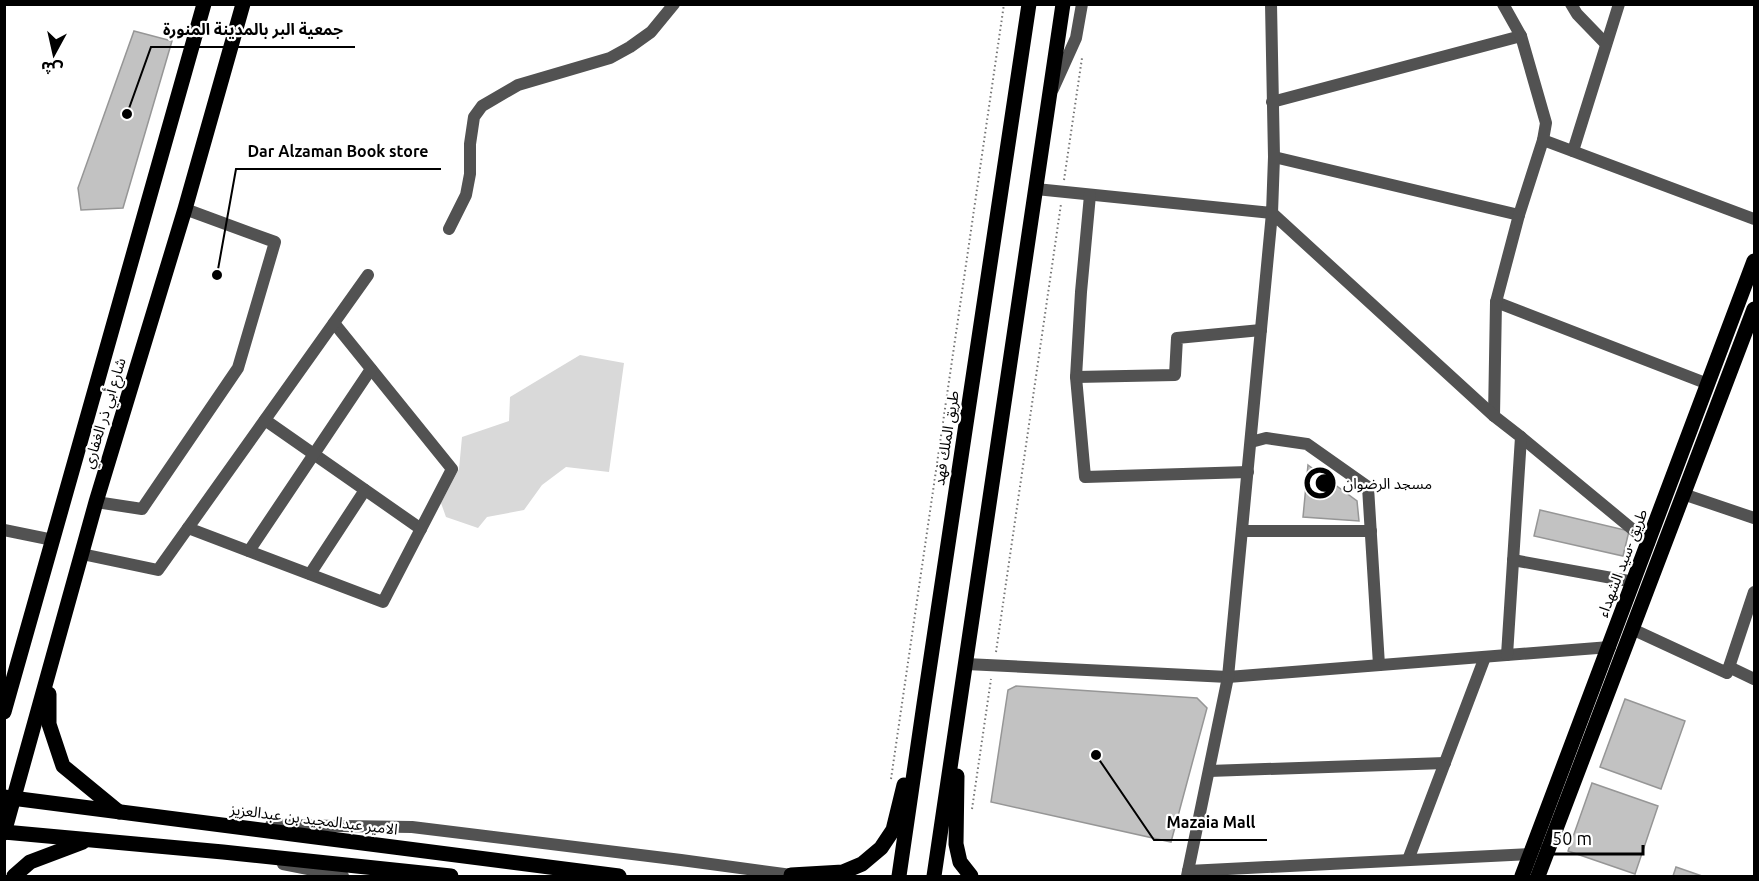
<svg xmlns="http://www.w3.org/2000/svg" width="1759" height="881" font-family="Ubuntu,'Noto Sans Arabic',sans-serif">
<style>
.green{fill:#d9d9d9}
.building{fill:#c2c2c2;stroke:#969696;stroke-width:1.5}
.lines{fill:none;stroke-linecap:round;stroke-linejoin:round}
.path{stroke:#747474;stroke-width:2;stroke-dasharray:1.5 3;stroke-linecap:butt}
.minor{stroke:#525252;stroke-width:12}
.tertiary{stroke:#525252;stroke-width:12}
.primary{stroke:#000;stroke-width:15}
.labels{text-anchor:middle;dominant-baseline:central;stroke-width:4.5;stroke-linejoin:round;paint-order:stroke}
.street-label{font-size:15px;fill:#000;stroke:#fff}
.poi-label{font-size:15px;fill:#000;stroke:#fff;text-anchor:start}
.leader{fill:none;stroke:#000;stroke-width:2}
.callout-dot{fill:#000;stroke:#fff;stroke-width:2}
.callout-label{font-size:16px;text-anchor:middle;font-weight:bold;fill:#000;stroke:#fff;stroke-width:4.5;stroke-linejoin:round;paint-order:stroke}
</style>
<rect width="100%" height="100%" fill="#fff"/>
<polygon class="green" points="580,355 624,363 609,472 566,467 542,485 524,510 487,517 478,528 446,517 441,503 459,469 462,437 509,421 510,397"/>
<g class="building">
<polygon points="134,31 172,41 123,208 81,210 78,188"/>
<polygon points="1308,465 1357,501 1359,521 1303,517"/>
<polygon points="1540,510 1629,531 1623,556 1534,536"/>
<polygon points="1016,686 1197,698 1207,708 1171,842 991,802 1008,690"/>
<polygon points="1625,699 1685,721 1661,789 1600,767"/>
<polygon points="1592,783 1658,806 1635,874 1568,851"/>
<polygon points="1676,867 1702,876 1673,876"/>
</g>
<g class="lines">
<g class="path">
<polyline points="1064,180 1082,58"/>
<polyline points="996,652 1061,204"/>
<polyline points="891,779 1004,4"/>
<polyline points="972,809 991,679"/>
</g>
<g class="minor">
<polyline points="1571,4 1577,14 1606,44"/>
<polyline points="1272,102 1521,36"/>
<polyline points="1543,140 1754,219"/>
<polyline points="1573,151 1619,4"/>
<polyline points="1274,157 1519,215"/>
<polyline points="1036,189 1272,213 1274,157 1271,4"/>
<polyline points="1090,195 1081,292 1076,377 1085,477 1248,472"/>
<polyline points="449,229 466,195 470,174 470,144 474,117 482,106 518,85 610,58 630,47 651,32 674,4"/>
<polyline points="1496,302 1708,384"/>
<polyline points="1076,377 1175,375 1177,338 1261,330"/>
<polyline points="1494,416 1496,302 1519,215 1543,140 1546,123 1521,36 1503,4"/>
<polyline points="265,420 421,529"/>
<polyline points="1521,437 1649,543"/>
<polyline points="1251,442 1266,438 1307,444 1368,487 1379,665"/>
<polyline points="1683,494 1754,518"/>
<polyline points="96,502 142,509 238,368 275,242 185,209"/>
<polyline points="188,528 383,602 452,469 334,323"/>
<polyline points="4,530 53,540"/>
<polyline points="1242,531 1371,531"/>
<polyline points="249,551 371,369"/>
<polyline points="82,554 158,570 368,275"/>
<polyline points="1513,560 1634,582"/>
<polyline points="310,574 365,490"/>
<polyline points="1632,629 1727,673 1754,592"/>
<polyline points="966,664 1228,677 1610,647"/>
<polyline points="1729,667 1754,679"/>
<polyline points="1209,771 1445,763"/>
<polyline points="1408,860 1485,657"/>
<polyline points="1188,871 1531,854"/>
<polyline points="1187,876 1228,677 1272,213 1494,416 1521,437 1507,655"/>
</g>
<g class="tertiary">
<polyline points="1053,89 1076,38 1082,4"/>
<polyline points="271,825 412,827 681,860 799,876"/>
<polyline points="283,864 343,876"/>
</g>
<g class="primary">
<polyline points="49,694 49,724 63,766 119,812"/>
<polyline points="4,712 204,4"/>
<polyline points="957,776 956,844 960,862 971,876"/>
<polyline points="4,797 619,876"/>
<polyline points="4,832 223,852 451,876"/>
<polyline points="4,833 96,502 185,209 243,4"/>
<polyline points="791,875 843,872 862,864 881,848 893,830 904,785"/>
<polyline points="14,876 30,862 83,842"/>
<polyline points="899,876 924,704 1029,4"/>
<polyline points="934,876 1063,4"/>
<polyline points="1522,876 1754,261"/>
<polyline points="1538,876 1754,309"/>
</g>
</g>
<defs>
<g id="mosque-disc" transform="scale(1.725)"><circle r="9.5" fill="#000" stroke="#fff"/><path d="M3.5-4.9A6 6 0 1 0 3.5 4.9A5 5 0 1 1 3.5-4.9Z" fill="#fff"/></g>
</defs>
<g fill-rule="evenodd">
<use href="#mosque-disc" x="1320" y="483"/>
</g>
<g class="labels">
<g class="street-label">
<text transform="translate(104 413) rotate(-73)">شارع أبي ذر الغفاري</text>
<text transform="translate(946 438) rotate(-81)">طريق الملك فهد</text>
<text transform="translate(1622 563) rotate(-69)">طريق -سيد الشهداء</text>
<text transform="translate(314 819) rotate(7)">الامير عبدالمجيد بن عبدالعزيز</text>
</g>
<g class="poi-label">
<text x="1343" y="483">مسجد الرضوان</text>
</g>
</g>
<path class="leader" d="M127 114L151 47H355M217 275L236 169H441M1096 755L1154 840H1267"/>
<g class="callout-dot">
<circle cx="127" cy="114" r="6"/>
<circle cx="217" cy="275" r="6"/>
<circle cx="1096" cy="755" r="6"/>
</g>
<g class="callout-label">
<text x="253" y="35">جمعية البر بالمدينة المنورة</text>
<text x="338" y="157">Dar Alzaman Book store</text>
<text x="1211" y="828">Mazaia Mall</text>
</g>
<rect width="1759" height="881" fill="none" stroke="#000000" stroke-width="12"/>
<g transform="translate(54 54) rotate(188)" stroke="#ffffff" stroke-width="4.5" paint-order="stroke">
<path d="M0-4.5L10 22L0 15L-10 22Z" fill="#000000"/>
<text y="-9" font-size="16" font-weight="bold" text-anchor="middle" fill="#000000">ش</text>
</g>
<path d="M1543 845v9h100v-9" fill="none" stroke="#000000" stroke-width="3"/>
<text x="1552" y="845" font-size="18" fill="#000000" stroke="#ffffff" stroke-width="4.5" paint-order="stroke">50 m</text>
</svg>
